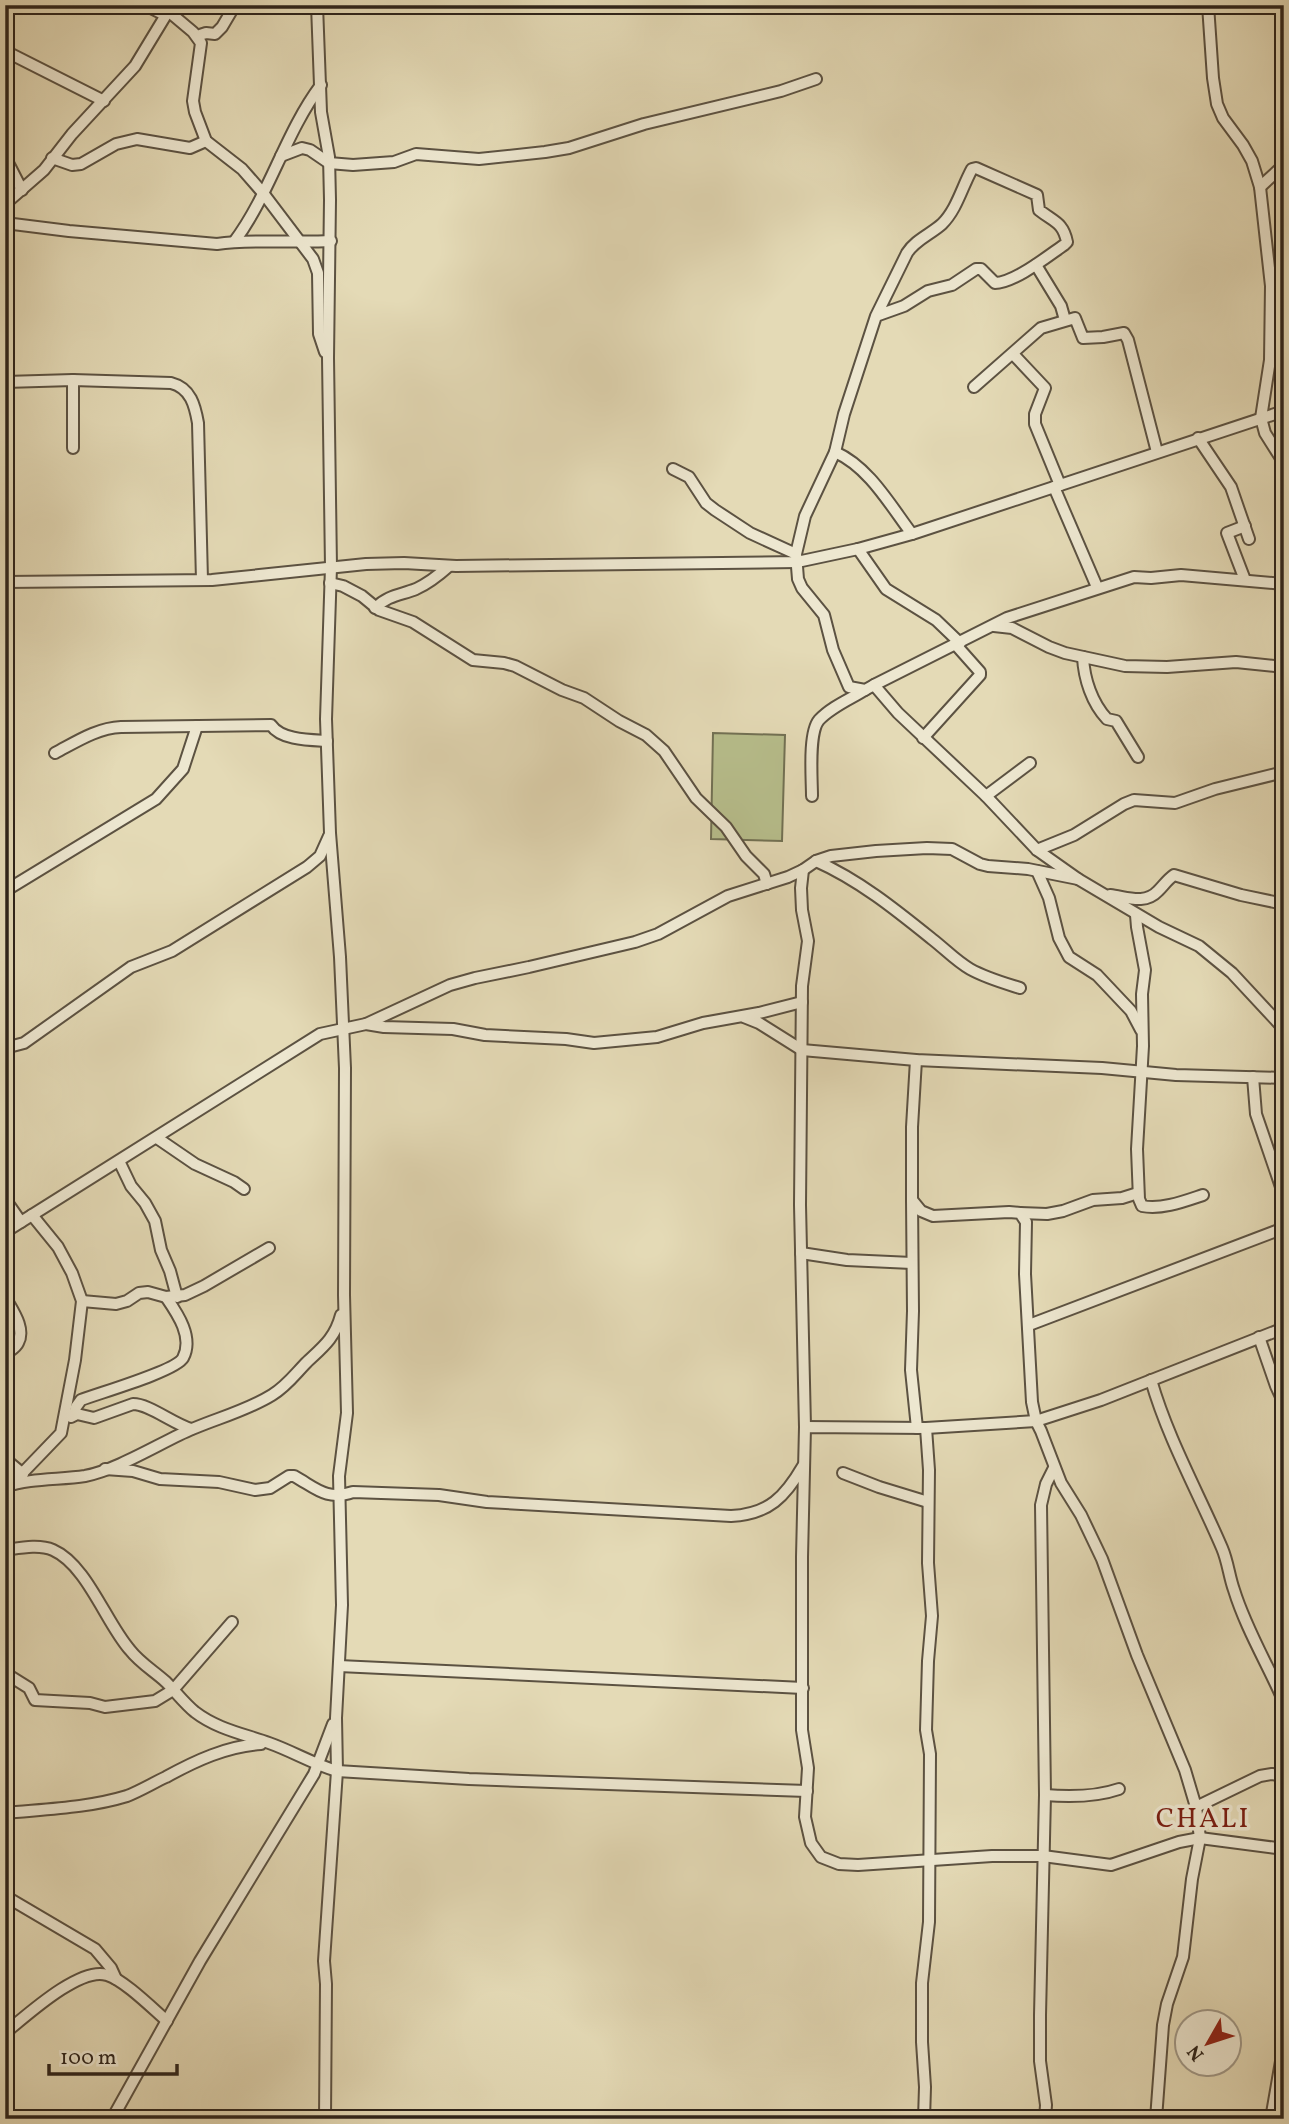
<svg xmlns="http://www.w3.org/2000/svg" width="1289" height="2124" font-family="Vollkorn,serif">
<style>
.green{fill:#b7be8c;stroke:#727154;stroke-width:2}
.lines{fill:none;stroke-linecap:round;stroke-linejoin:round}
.minor-casing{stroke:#5c5242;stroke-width:14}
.minor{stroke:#ede7d0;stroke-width:10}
.labels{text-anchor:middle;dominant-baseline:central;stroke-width:7;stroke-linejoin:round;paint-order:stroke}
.neighbourhood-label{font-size:28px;letter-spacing:2px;fill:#7a1f14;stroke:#ede7d0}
</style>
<rect width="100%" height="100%" fill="#e4dab6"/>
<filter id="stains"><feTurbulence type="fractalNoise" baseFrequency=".00286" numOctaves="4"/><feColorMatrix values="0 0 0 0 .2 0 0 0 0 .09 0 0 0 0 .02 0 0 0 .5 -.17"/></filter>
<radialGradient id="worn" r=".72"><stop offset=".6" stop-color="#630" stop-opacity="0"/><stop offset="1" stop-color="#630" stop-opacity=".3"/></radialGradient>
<polygon class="green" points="713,733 785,735 782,841 711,839"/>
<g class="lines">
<g class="minor-casing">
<g id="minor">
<polyline points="145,5 165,15"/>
<polyline points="317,5 321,112 329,157 330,200 328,358 331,567 326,719 330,833 340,957 345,1068 344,1295 347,1413 339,1476 342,1605 336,1718 337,1771 324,1961 326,1984 325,2119"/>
<polyline points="1208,5 1213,78 1217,104 1223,118 1243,145 1252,161 1260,187 1271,286 1270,360 1261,418 1265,433 1284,463"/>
<polyline points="168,11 193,32 201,43 193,101 195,112 206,141 242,169 263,193 313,259 318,273 319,334 325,352"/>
<polyline points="199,38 200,35 206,33 215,34 222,27 235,5"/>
<polyline points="5,51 104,101"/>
<polyline points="281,156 302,148 310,150 329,163 353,165 394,162 416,154 479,159 545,152 569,148 644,124 781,91 816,79"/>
<polyline points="5,157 22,190"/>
<polyline points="52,158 72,165 81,164 116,144 137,139 190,148 206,141"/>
<polyline points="1260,187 1284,165"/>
<polyline points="5,204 44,170 72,134 135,66 172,5"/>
<path d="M5,223L69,231L217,244C254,239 293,243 331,241"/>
<path d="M234,242C270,194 285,133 321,85"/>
<polyline points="1036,265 1061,306 1065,320"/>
<path d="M876,316L904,306L928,291L952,285L976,269H981L995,283C1014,283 1048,256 1064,245L1067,242C1063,222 1054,222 1039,210L1037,195L976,168L972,169C962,187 957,209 942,224C931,234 915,240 907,253L876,316L844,414L835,452L805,516L796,554L798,579L802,588L824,615L833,650L849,687L865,690L874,685L898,713L986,796L1037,850L1078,879"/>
<polyline points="1013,354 1045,388 1035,414 1035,424 1060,485"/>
<polyline points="73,380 73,448"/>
<path d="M5,382L73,380L171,383C191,388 195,406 198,423L202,580"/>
<polyline points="974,387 1041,328 1075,318 1083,338 1103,337 1124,333 1128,340 1157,452"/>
<polyline points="1198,438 1231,487 1249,539"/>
<path d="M835,452C869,467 890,505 912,534"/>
<polyline points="673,469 689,477 706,503 715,510 750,533 796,554"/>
<polyline points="1054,487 1097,587"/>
<polyline points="1245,526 1227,533 1245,580"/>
<polyline points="858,549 886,589 936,620 960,643"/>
<polyline points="5,582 212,580 366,564 404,563 456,566 797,562 858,549 912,534 1284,411"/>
<polyline points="330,583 343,586 362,596 379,610 413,622 473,660 504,663 515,666 562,690 584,698 619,721 646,735 664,751 696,798 726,827 746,856 764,874 767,884"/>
<path d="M375,608C388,595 401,595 416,589C429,583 439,575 449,566"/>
<polyline points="994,626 1012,628 1049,647 1065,653 1125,666 1167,667 1236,662 1284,667"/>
<path d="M1083,657C1084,679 1092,703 1107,719L1116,721L1138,757"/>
<polyline points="874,685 1007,618 1134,577 1151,578 1181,575 1284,584"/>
<polyline points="923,738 980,675 980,672 956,645"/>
<path d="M55,753C76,742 97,728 121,727L271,725C281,740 309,740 327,741"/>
<path d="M812,796C812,779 808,733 819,720C831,707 850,699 865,690"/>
<polyline points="986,796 1030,763"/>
<polyline points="1037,850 1074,835 1124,804 1134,800 1175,803 1215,789 1284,772"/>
<path d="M816,861C859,880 896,910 932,939C945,949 956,961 970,969C986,978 1004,983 1020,988"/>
<polyline points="803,870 801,888 802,910 808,941 802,986 800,1205 805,1427"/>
<polyline points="1037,871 1049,898 1059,938 1069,957 1097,975 1131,1011 1141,1030"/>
<polyline points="5,891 156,799 183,769 197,726"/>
<path d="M1110,895C1127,897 1145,905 1158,891C1164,885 1167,880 1174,875L1241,895L1284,904"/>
<path d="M1136,915L1137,927L1145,970L1142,994L1143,1046L1137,1149L1139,1199L1142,1206C1162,1210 1185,1201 1203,1195"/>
<polyline points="744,1017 759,1023 802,1050 916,1060 1102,1068 1176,1075 1284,1078"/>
<polyline points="366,1024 450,985 475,978 529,967 635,942 658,934 728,896 788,877 803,870 816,861 831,856 876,851 927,848 952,849 980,864 988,866 1028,869 1078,879 1159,927 1199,946 1232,973 1284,1029"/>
<polyline points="5,1048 24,1043 131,967 172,951 307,867 320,856 329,836"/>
<polyline points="916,1060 912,1127 912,1200 921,1211 933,1216 1009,1212 1020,1213 1026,1222 1025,1274 1032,1402 1036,1421 1041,1431 1061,1483 1081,1515 1102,1559 1137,1655 1185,1770 1196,1807 1200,1838 1192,1879 1183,1957 1167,2004 1163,2025 1156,2119"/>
<polyline points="1253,1077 1256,1114 1281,1187 1284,1190"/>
<polyline points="157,1138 195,1164 234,1182 244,1189"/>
<polyline points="119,1161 131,1186 145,1203 155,1221 161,1250 170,1271 177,1297"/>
<polyline points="5,1199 21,1222"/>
<polyline points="912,1200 913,1311 911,1370 917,1428"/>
<polyline points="1020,1213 1047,1214 1063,1211 1093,1200 1122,1198 1138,1193"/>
<polyline points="5,1232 320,1034 366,1024 384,1027 453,1029 485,1035 566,1039 594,1043 657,1037 703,1023 759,1013 802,1002"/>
<polyline points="801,1253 847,1260 912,1263"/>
<path d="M5,1297C12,1310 26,1328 18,1343C16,1348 9,1351 5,1355"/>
<polyline points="82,1301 116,1304 127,1301 139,1293 148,1292 166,1297 185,1295 204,1286 269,1248"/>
<polyline points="1029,1325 1284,1228"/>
<polyline points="1284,1328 1101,1400 1036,1421 926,1428 805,1427 802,1557 802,1730 808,1768 805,1817 811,1843 821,1857 839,1864 858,1865 992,1856 1043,1856 1111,1865 1179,1842 1200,1838 1284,1849"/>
<polyline points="1259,1337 1276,1386 1284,1403"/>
<path d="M1151,1380C1168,1439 1198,1492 1222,1548C1228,1562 1229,1576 1234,1590C1246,1629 1268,1665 1284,1702"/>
<path d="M74,1414L76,1407L81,1400C99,1393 176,1371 183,1358C194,1337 177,1313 166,1297"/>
<path d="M71,1417L77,1414L94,1418L133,1404C149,1404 172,1423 191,1429"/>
<polyline points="5,1459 23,1474"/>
<path d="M105,1469L133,1471L160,1479L219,1482L255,1490L270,1488L289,1476H294C316,1488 326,1501 353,1492L439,1495L487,1502L731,1516C769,1514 785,1497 803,1466"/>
<polyline points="843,1473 879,1487 928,1502"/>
<polyline points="11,1485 61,1433 75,1360 82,1301 72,1273 58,1247 32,1215"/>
<path d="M5,1487C30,1478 59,1480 85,1476C113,1471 152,1448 179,1435C209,1420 243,1413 272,1395C287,1386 296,1373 307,1362C323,1347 335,1338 341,1315"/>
<path d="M5,1550C20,1548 39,1544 53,1550C87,1565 106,1623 130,1650C140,1663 154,1671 166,1682C176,1692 184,1703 195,1712C217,1729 244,1734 269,1743C292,1751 313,1764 337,1771L469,1779L807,1791"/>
<polyline points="339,1666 803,1688"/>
<polyline points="5,1673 29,1688 35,1700 90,1703 105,1707 155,1701 173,1690 232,1622"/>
<path d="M1045,1795C1069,1797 1096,1797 1119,1789"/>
<polyline points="1196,1807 1260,1776 1272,1774 1284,1776"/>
<path d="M5,1813C46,1809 88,1808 127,1796C140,1791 153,1783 166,1777C195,1761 227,1746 261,1744"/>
<polyline points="5,1896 95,1949 111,1968 116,1979"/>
<path d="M5,2033C26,2016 80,1966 107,1975C124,1980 152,2008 167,2021"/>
<polyline points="112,2119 200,1961 314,1774 333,1724"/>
<polyline points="924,2119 925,2087 922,2042 922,1983 929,1922 930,1754 926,1730 928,1661 932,1616 928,1563 929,1470 926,1428"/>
<polyline points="1045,2119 1046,2105 1040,2061 1040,2015 1045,1795 1041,1505 1046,1484 1054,1468"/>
<polyline points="1271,2119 1284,2044"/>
</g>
</g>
<use href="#minor" class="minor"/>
</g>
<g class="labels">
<g class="neighbourhood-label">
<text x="1203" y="1819">CHALI</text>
</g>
</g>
<rect width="1289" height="2124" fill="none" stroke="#e4dab6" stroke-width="28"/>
<rect x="7" y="7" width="1275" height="2110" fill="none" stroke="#2e241b" stroke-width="3.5"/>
<rect x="14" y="14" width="1261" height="2096" fill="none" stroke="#2e241b" stroke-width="2"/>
<g transform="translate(1208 2043) rotate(231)"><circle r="33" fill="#ede7d0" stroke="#a19988" stroke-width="2"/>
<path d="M0-5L12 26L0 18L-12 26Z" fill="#8f2418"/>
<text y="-10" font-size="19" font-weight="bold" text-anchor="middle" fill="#2e241b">N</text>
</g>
<path d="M49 2064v10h128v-10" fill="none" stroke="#2e241b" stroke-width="3.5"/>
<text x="60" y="2064" font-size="21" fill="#2e241b" stroke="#ede7d0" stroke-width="5" paint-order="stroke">100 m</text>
<rect width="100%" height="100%" filter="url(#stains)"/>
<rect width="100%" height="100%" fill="url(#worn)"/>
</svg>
